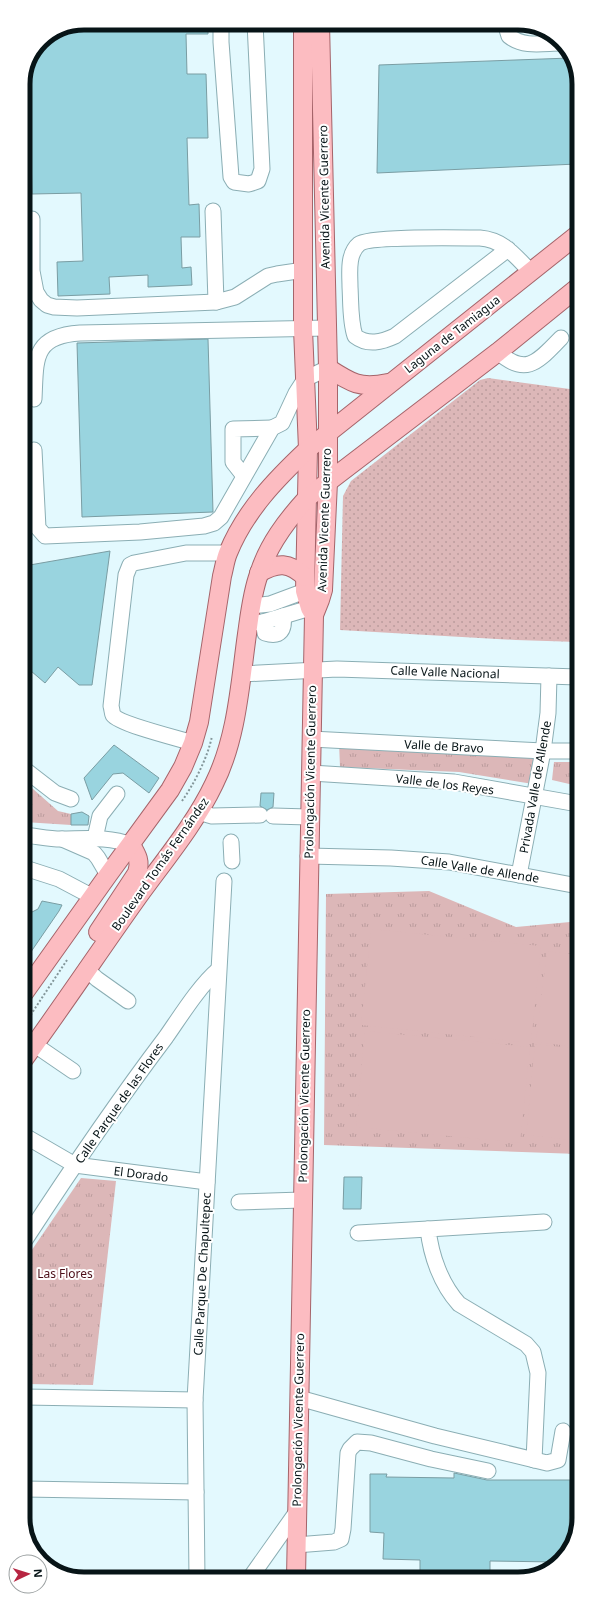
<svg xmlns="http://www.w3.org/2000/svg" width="602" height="1602" font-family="'Noto Sans',sans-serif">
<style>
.grass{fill:url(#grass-dots)}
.park{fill:url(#park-tufts)}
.pitch{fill:#dcb7b8}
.building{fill:#99d4df;stroke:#7a9da3}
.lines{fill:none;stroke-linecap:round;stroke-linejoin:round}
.minor-casing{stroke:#8baeb4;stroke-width:17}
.major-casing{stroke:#a5646a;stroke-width:20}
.path{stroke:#84979b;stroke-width:2;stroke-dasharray:2 2;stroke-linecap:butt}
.minor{stroke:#fff;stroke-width:15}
.major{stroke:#fcbcc1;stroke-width:18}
.labels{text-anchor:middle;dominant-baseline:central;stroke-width:4;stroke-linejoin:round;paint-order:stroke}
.street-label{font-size:12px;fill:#071417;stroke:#fff}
.park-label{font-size:12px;fill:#4d0f19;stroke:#fff}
.rim{fill:none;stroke:#071417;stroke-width:5}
</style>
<defs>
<pattern id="grass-dots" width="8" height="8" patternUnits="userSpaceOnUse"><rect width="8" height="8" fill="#dcb7b8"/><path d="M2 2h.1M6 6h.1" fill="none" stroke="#bb9c9d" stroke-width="1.8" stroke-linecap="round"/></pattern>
<pattern id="park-tufts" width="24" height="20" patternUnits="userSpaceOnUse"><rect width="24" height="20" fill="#dcb7b8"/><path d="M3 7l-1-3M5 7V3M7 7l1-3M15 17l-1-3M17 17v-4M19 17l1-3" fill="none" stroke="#bb9c9d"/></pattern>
</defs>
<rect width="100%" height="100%" fill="#e3f9fe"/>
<polygon class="grass" points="488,378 577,390 578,642 516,640 340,630 343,496 351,481 480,380"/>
<g class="park">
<polygon points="339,743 536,754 533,784 459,772 340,767"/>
<polygon points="554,762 578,762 578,786 552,780"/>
<polygon points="24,781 58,811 71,814 71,825 24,822"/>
<polygon points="429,891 516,927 570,922 578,924 578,1154 324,1145 326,894"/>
<polygon points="81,1178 116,1181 93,1385 25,1384 25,1260"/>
</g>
<g class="pitch">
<polygon points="371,929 541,946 531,1043 361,1025"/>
<polygon points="547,951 578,955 578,1047 536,1042"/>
<polygon points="365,1031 530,1047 520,1143 356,1127"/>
<polygon points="535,1044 578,1049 578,1141 526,1135"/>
</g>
<g class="building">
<polygon points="84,23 208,23 208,34 186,34 187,74 206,74 208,138 187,138 189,205 199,204 200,237 181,237 182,268 191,267 192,285 148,287 148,275 109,277 110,294 58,296 57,262 83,261 81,193 32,194 29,68 41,41"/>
<polygon points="570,58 577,68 577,164 377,173 379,65"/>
<polygon points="208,339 213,512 82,517 77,343"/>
<polygon points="110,551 92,685 79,685 58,667 45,683 24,665 24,566"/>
<polygon points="114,745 159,778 149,793 123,773 113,774 92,800 84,778"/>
<polygon points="261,793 274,793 273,807 267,810 260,806"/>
<polygon points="82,812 89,816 88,825 71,825 71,814"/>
<polygon points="42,901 62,905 59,911 24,962 24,916 38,909"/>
<polygon points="344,1177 362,1177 361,1209 343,1209"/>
<polygon points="454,1473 487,1480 570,1480 569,1547 566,1555 556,1562 490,1561 490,1577 420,1577 420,1560 383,1559 384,1533 370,1532 370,1474 387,1474 386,1477 454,1478"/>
</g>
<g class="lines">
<g class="minor-casing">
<g id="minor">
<polyline points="221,23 221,42 231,177 234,182 249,184 258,181 262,169 255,23"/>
<path d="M505,23L509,36C524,48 544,43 561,43"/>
<polyline points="213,211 216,302"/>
<polyline points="32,219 32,271 36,292 41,300 47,305 54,307 77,308 216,302 235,297 268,276 277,274 304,270"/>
<path d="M508,249L395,336C382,342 368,346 355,336C350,321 351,303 350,287C350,274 347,254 359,244C369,236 462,238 480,238C504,240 515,256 531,272"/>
<path d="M498,352C527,378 539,360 561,338"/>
<path d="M34,399C36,360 32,336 80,333L327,328"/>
<polyline points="34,450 38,528 45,536 140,532 204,526 214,523 221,517 272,428 282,423 296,393 305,379 328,368"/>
<polyline points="244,476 233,462 233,429 272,428"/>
<polyline points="251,606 270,604 305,591"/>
<path d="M263,622L265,633C281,638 285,629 283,616"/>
<polyline points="249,623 263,622 310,608"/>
<polyline points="242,674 337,669 578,677"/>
<polyline points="311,739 543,751 578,751"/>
<path d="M193,743C180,739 119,724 113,715C112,713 112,709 111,706L126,575L130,565L134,563L186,553H228"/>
<polyline points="24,769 55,793 71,799"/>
<polyline points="311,773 454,782 578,804"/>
<polyline points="198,812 212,816 260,815"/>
<polyline points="273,816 309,817"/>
<path d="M24,835C36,836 49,839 61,839C84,839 109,836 131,845"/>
<polyline points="95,838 100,816 117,794"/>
<polyline points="62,839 94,853 98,858 108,875"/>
<polyline points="231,842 232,861"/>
<polyline points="308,856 391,858 449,862 578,886"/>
<polyline points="24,866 28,869 59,879 93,897"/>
<polyline points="519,875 543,751 548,713 549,676"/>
<polyline points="86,969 97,979 128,1001"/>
<polyline points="35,1045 73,1071"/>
<polyline points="25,1136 75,1165 207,1182"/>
<polyline points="239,1202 302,1200"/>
<polyline points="358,1233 428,1229"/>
<path d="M25,1240C70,1171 116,1103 166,1037C180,1017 200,985 218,970"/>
<polyline points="25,1397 195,1400"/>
<polyline points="299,1398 435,1436 547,1463 558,1460 563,1431"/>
<path d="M534,1460L538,1373L533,1352L526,1344L459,1304C441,1284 431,1256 428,1229L544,1222"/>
<polyline points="25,1489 196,1492"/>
<polyline points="296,1545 334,1542 341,1539 343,1529 348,1453 350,1449 357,1442 371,1443 431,1459 488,1471"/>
<polyline points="197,1578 195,1400 224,881"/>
<polyline points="250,1578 296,1513"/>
</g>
</g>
<g class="major-casing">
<g id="major">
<polyline points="303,23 303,329 308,449 305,591 310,608 314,615"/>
<path d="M328,368C351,383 360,389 388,383"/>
<path d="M259,573C278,562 289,562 305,577"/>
<path d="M98,932L137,873C141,861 137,855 131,845"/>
<path d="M24,993L108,875L170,790L183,767L193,743L199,722L222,576C224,569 225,560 228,553C245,511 276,479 308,449L577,235"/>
<path d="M24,1059C62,1007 98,953 135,901C162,863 194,826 214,784C237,738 240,684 247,634C250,613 252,593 259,574C268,545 286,521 307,498L498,352L577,288"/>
<polyline points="296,1578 314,615 320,600 323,590 328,482 328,368 320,23"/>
</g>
</g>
<g class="path">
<path d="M182,801C194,784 208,757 212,736"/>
<polyline points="24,1025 67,960"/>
</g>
<use href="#minor" class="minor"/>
<use href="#major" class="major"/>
</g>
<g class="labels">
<g class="street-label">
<text transform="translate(324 197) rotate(-91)">Avenida Vicente Guerrero</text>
<text transform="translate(452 334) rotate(-38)">Laguna de Tamiagua</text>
<text transform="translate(324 520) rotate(-88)">Avenida Vicente Guerrero</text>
<text transform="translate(445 672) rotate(2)">Calle Valle Nacional</text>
<text transform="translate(444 746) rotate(3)">Valle de Bravo</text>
<text transform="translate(310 772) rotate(-89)">Prolongación Vicente Guerrero</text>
<text transform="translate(445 784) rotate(7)">Valle de los Reyes</text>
<text transform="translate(535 787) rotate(-80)">Privada Valle de Allende</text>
<text transform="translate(160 864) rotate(-55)">Boulevard Tomás Fernández</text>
<text transform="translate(480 869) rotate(9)">Calle Valle de Allende</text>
<text transform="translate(304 1096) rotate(-89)">Prolongación Vicente Guerrero</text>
<text transform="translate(119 1103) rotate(-55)">Calle Parque de las Flores</text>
<text transform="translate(141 1174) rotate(7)">El Dorado</text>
<text transform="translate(202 1274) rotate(-87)">Calle Parque De Chapultepec</text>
<text transform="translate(298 1420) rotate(-89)">Prolongación Vicente Guerrero</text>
</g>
<g class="park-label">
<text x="65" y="1273">Las Flores</text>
</g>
</g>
<path d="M0 0H602V1602H0ZM84 30H518A54 54 0 0 1 572 84V1518A54 54 0 0 1 518 1572H84A54 54 0 0 1 30 1518V84A54 54 0 0 1 84 30Z" fill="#fff" fill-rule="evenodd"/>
<path class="rim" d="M84 30H518A54 54 0 0 1 572 84V1518A54 54 0 0 1 518 1572H84A54 54 0 0 1 30 1518V84A54 54 0 0 1 84 30Z"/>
<g transform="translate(28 1574) rotate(86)"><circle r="19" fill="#ffffff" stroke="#9ca1a2"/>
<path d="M0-3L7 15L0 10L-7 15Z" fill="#b72542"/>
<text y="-6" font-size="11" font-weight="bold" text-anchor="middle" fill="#071417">N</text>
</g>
</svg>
